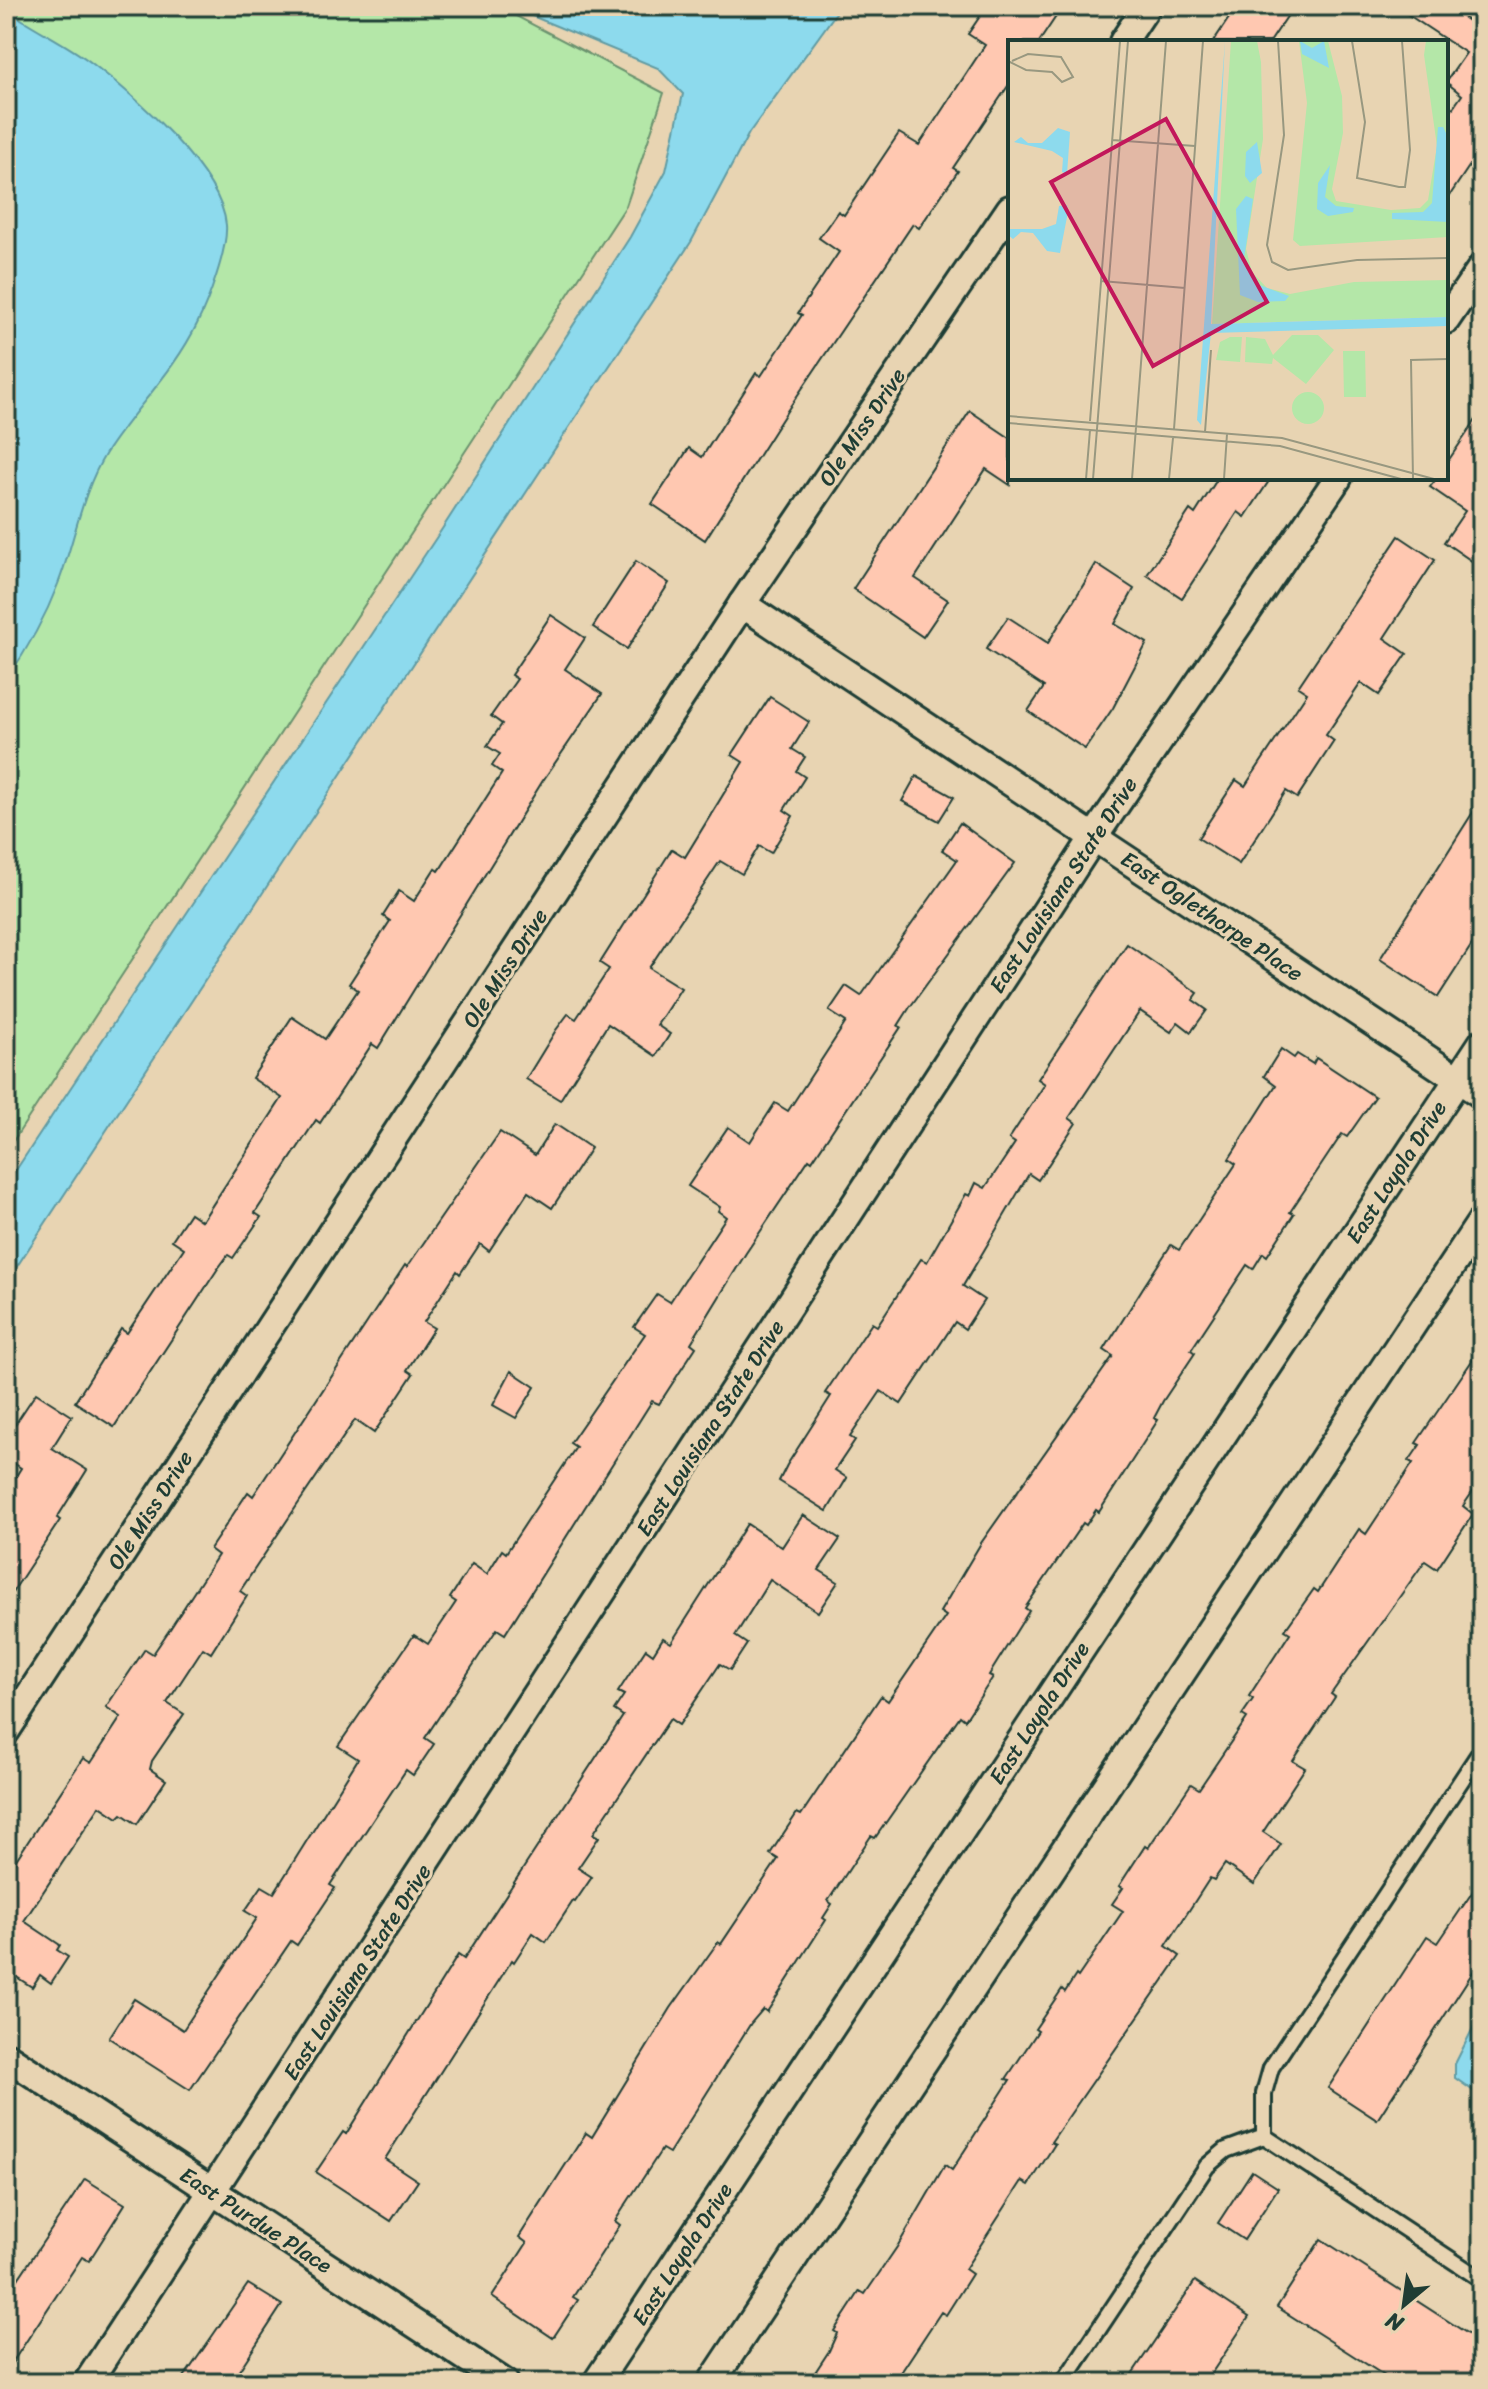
<svg xmlns="http://www.w3.org/2000/svg" width="1488" height="2389" font-family="Sriracha,sans-serif">
<style>
.green{fill:#b4e7a8;stroke:#6a926e;stroke-width:2}
.water{fill:#8ddaed;stroke:#619ba3;stroke-width:2}
.building{fill:#ffc8b1;stroke:#1f3d34;stroke-width:2}
.lines{fill:none;stroke-linecap:round;stroke-linejoin:round}
.lane-casing{stroke:#1f3d34;stroke-width:20}
.street-casing{stroke:#1f3d34;stroke-width:32}
.lane{stroke:#e8d4b2;stroke-width:14}
.street{stroke:#e8d4b2;stroke-width:26}
.labels{text-anchor:middle;dominant-baseline:central;stroke-width:6;stroke-linejoin:round;paint-order:stroke}
.street-label{font-size:22px;fill:#1f3d34;stroke:#e8d4b2}
.inset-road{fill:none;stroke:#989880;stroke-width:2}
.view{fill:#c2185b;fill-opacity:0.15;stroke:#c2185b;stroke-width:4}
.inset-edge{fill:none;stroke:#1f3d34;stroke-width:4}
</style>
<rect width="100%" height="100%" fill="#e8d4b2"/>
<filter id="ink" filterUnits="userSpaceOnUse"><feTurbulence type="fractalNoise" baseFrequency=".0125" numOctaves="2"/><feDisplacementMap in="SourceGraphic" scale="16" xChannelSelector="R" yChannelSelector="G"/><feConvolveMatrix kernelMatrix="1 2 1 2 8 2 1 2 1" color-interpolation-filters="sRGB"/></filter>
<g filter="url(#ink)">
<polygon class="green" points="6,6 497,6 664,93 626,206 6,1152"/>
<g class="water">
<polygon points="508,6 841,6 749,133 691,242 6,1283 6,1185 442,529 630,237 666,171 683,94 658,68"/>
<path d="M6,9C34,29 66,43 93,64C135,96 221,171 226,225C228,249 208,302 197,324C174,372 134,409 106,453C81,493 75,541 58,584C45,618 27,650 6,680V480L11,362L6,292Z"/>
<polygon points="1482,2010 1482,2097 1455,2078 1455,2064"/>
</g>
<g class="building">
<polygon points="987,6 1063,6 1039,42 1010,42 1010,83 953,168 958,171 919,228 913,224 787,411 705,540 652,504 689,448 702,457 756,373 761,376 802,315 798,313 839,252 819,238 838,211 844,215 899,133 919,145 985,45 968,34"/>
<polygon points="1237,6 1294,6 1270,42 1213,42"/>
<polygon points="1395,6 1446,6 1482,30 1482,147 1446,201 1446,118 1462,95 1446,82 1466,53"/>
<polygon points="970,411 1010,438 1010,485 986,469 915,578 948,600 923,637 853,589"/>
<polygon points="1482,411 1482,568 1444,542 1465,511 1430,487 1437,478 1446,478 1446,464"/>
<polygon points="1218,478 1271,478 1245,517 1238,512 1182,598 1147,575 1190,510 1195,514"/>
<polygon points="1399,536 1435,560 1384,638 1407,654 1379,695 1361,683 1326,735 1334,741 1297,798 1286,791 1239,864 1198,838 1236,780 1245,786 1307,693 1298,687"/>
<polygon points="636,561 669,583 627,649 593,627"/>
<polygon points="1096,564 1134,589 1115,624 1147,643 1113,708 1085,749 1028,711 1044,687 986,649 1008,617 1048,643"/>
<polygon points="551,615 585,638 565,669 602,694 542,782 378,1048 372,1044 320,1123 316,1120 255,1213 261,1217 233,1258 228,1255 217,1270 114,1427 75,1402 121,1329 127,1333 184,1248 172,1240 190,1213 202,1221 282,1098 252,1078 292,1017 325,1039 358,990 349,984 390,921 383,916 399,891 414,901 435,868 439,871 502,773 492,766 500,754 487,746 502,724 491,716 517,679 511,675"/>
<polygon points="770,697 809,722 792,749 805,757 796,771 805,777 784,810 793,816 771,853 759,846 742,874 720,861 649,968 681,988 657,1025 670,1034 656,1056 608,1024 560,1100 526,1079 556,1030 568,1014 576,1019 609,969 600,963 672,849 685,857 743,762 732,755"/>
<polygon points="916,776 954,797 939,821 902,801"/>
<polygon points="1482,798 1482,929 1438,997 1380,959"/>
<polygon points="960,823 1015,863 910,1007 898,1026 901,1027 812,1161 809,1159 746,1253 691,1343 696,1347 659,1404 652,1401 505,1634 497,1629 425,1738 434,1744 413,1775 406,1770 330,1885 335,1888 297,1945 291,1941 190,2090 109,2038 134,1999 183,2030 257,1918 245,1911 262,1886 274,1893 358,1759 338,1746 414,1635 428,1644 456,1602 450,1598 472,1564 487,1574 502,1550 506,1553 576,1447 570,1443 645,1334 634,1327 657,1294 670,1302 726,1217 718,1211 720,1207 688,1186 728,1127 750,1142 775,1103 788,1111 846,1022 829,1011 846,986 861,996 957,860 942,850"/>
<polygon points="1127,944 1198,993 1193,1000 1207,1010 1191,1032 1178,1022 1171,1032 1140,1011 1069,1118 1076,1123 1038,1180 1029,1174 963,1286 984,1300 965,1329 955,1322 901,1404 881,1391 850,1437 855,1440 835,1470 847,1478 827,1511 779,1481 787,1465 831,1396 825,1393 872,1323 877,1326 921,1259 927,1262 966,1194 970,1196 976,1183 985,1188 1015,1143 1009,1139 1045,1084 1038,1079"/>
<polygon points="1281,1049 1294,1058 1297,1054 1313,1064 1316,1058 1375,1097 1347,1137 1342,1134 1290,1212 1294,1214 1267,1256 1263,1253 1253,1269 1247,1265 1191,1350 1195,1353 1163,1401 1154,1418 1158,1420 1099,1512 1096,1510 1086,1525 1083,1523 1025,1608 1029,1611 989,1675 993,1677 965,1720 960,1716 875,1838 871,1836 828,1901 832,1904 823,1918 826,1920 767,2012 763,2009 751,2023 669,2153 662,2149 615,2221 620,2225 573,2297 578,2300 553,2338 492,2297 527,2243 519,2237 586,2133 592,2137 671,2008 718,1942 721,1944 778,1859 770,1854 797,1813 801,1815 881,1696 888,1701 946,1616 940,1612 981,1543 1113,1356 1104,1350 1144,1286 1171,1245 1179,1250 1236,1164 1229,1159 1276,1085 1264,1076"/>
<polygon points="555,1124 591,1148 552,1208 528,1192 489,1251 480,1244 460,1274 457,1271 424,1322 434,1328 407,1370 413,1374 374,1433 355,1420 300,1501 240,1591 247,1596 211,1653 203,1648 167,1703 184,1714 152,1761 150,1769 166,1780 137,1824 122,1814 118,1818 100,1806 24,1921 60,1945 57,1950 68,1957 51,1983 40,1975 32,1987 6,1970 6,1875 83,1758 91,1763 121,1717 106,1707 145,1649 153,1654 170,1629 218,1555 210,1549 248,1492 253,1496 405,1265 407,1267 500,1132 535,1155"/>
<polygon points="1482,1346 1482,1478 1463,1506 1473,1514 1437,1569 1425,1561 1331,1694 1335,1697 1293,1761 1305,1768 1263,1832 1281,1844 1254,1884 1225,1864 1214,1880 1210,1878 1166,1946 1180,1956 1051,2142 1055,2144 1029,2185 1022,2181 965,2269 972,2274 946,2315 941,2312 894,2383 808,2383 829,2351 837,2333 834,2331 860,2291 865,2294 897,2247 945,2165 952,2170 1010,2080 1006,2079 1038,2031 1035,2029 1062,1989 1065,1992 1076,1975 1078,1977 1123,1911 1112,1904 1123,1888 1119,1886 1145,1846 1148,1848 1191,1784 1199,1789 1247,1718 1242,1715 1253,1699 1249,1696 1290,1633 1285,1630 1314,1589 1318,1592 1359,1529 1366,1534 1413,1463 1409,1461 1420,1445 1416,1443"/>
<polygon points="511,1371 535,1387 516,1418 493,1405"/>
<polygon points="36,1393 72,1416 52,1448 87,1470 57,1518 60,1520 6,1602 6,1492 21,1468 6,1458 6,1438"/>
<polygon points="803,1515 840,1539 819,1570 838,1582 818,1612 770,1580 735,1636 747,1644 730,1670 720,1664 679,1725 670,1719 593,1834 599,1837 578,1868 592,1877 575,1902 573,1901 546,1942 533,1933 514,1962 512,1960 385,2159 418,2181 391,2221 316,2172 343,2132 346,2134 458,1955 464,1959 623,1716 614,1710 624,1695 618,1692 646,1649 653,1654 663,1638 671,1643 747,1524 782,1547"/>
<polygon points="1482,1878 1482,1958 1377,2120 1328,2088 1427,1936 1438,1943"/>
<polygon points="1252,2171 1278,2188 1244,2240 1218,2223"/>
<polygon points="85,2179 125,2204 89,2261 82,2257 6,2372 6,2297"/>
<polygon points="1321,2239 1482,2343 1482,2383 1396,2383 1277,2307"/>
<polygon points="1195,2281 1249,2317 1205,2383 1126,2383"/>
<polygon points="248,2284 282,2305 231,2383 180,2383"/>
</g>
<g class="lines">
<g class="lane-casing">
<g id="lane">
<polyline points="1264,2136 1482,2280"/>
<polyline points="1063,2383 1207,2166 1226,2150 1264,2136 1264,2093 1271,2068 1482,1749"/>
</g>
</g>
<g class="street-casing">
<g id="street">
<polyline points="1123,42 1147,6"/>
<polyline points="1446,320 1482,267"/>
<polyline points="742,604 1482,1095"/>
<polyline points="6,1731 742,604 1010,209"/>
<polyline points="6,2056 505,2383"/>
<polyline points="87,2383 1094,837 1338,478"/>
<polyline points="596,2383 1482,1043"/>
<polyline points="711,2383 1482,1220"/>
</g>
</g>
<use href="#lane" class="lane"/>
<use href="#street" class="street"/>
</g>
</g>
<g class="labels">
<g class="street-label">
<text transform="translate(862 427) rotate(-56)">Ole Miss Drive</text>
<text transform="translate(1063 885) rotate(-57)">East Louisiana State Drive</text>
<text transform="translate(1212 916) rotate(34)">East Oglethorpe Place</text>
<text transform="translate(505 968) rotate(-57)">Ole Miss Drive</text>
<text transform="translate(1396 1172) rotate(-57)">East Loyola Drive</text>
<text transform="translate(710 1428) rotate(-57)">East Louisiana State Drive</text>
<text transform="translate(150 1510) rotate(-57)">Ole Miss Drive</text>
<text transform="translate(1039 1713) rotate(-57)">East Loyola Drive</text>
<text transform="translate(357 1972) rotate(-57)">East Louisiana State Drive</text>
<text transform="translate(256 2220) rotate(33)">East Purdue Place</text>
<text transform="translate(682 2254) rotate(-57)">East Loyola Drive</text>
</g>
</g>
<g transform="translate(1008 40)">
<rect width="440" height="440" fill="#e8d4b2"/>
<path d="M223,1H249L253,22L255,99L238,209L244,232L259,248L282,254L346,242L440,240V277L204,284ZM291,1H320L334,56L335,93L324,149L328,161L383,170L412,168L420,160L429,106L416,15L418,1H440V197L292,206L285,200L299,63ZM284,295H310L326,310L298,344L265,318L264,324L237,322L238,297L257,299L265,315ZM222,297H234L232,322L208,320L212,302ZM335,311H357L358,357H336ZM284 368a16 16 0 1 1 32 0a16 16 0 1 1-32 0Z" fill="#b4e7a8"/>
<path d="M217,1L203,284L440,277V286L203,293L193,385L189,380ZM292,1L304,8L316,1L321,28L294,14ZM430,87H435L440,97V182L384,179V173L415,172L424,163ZM50,88L62,92L59,134L54,132L55,118L44,111L6,102L13,97L20,103H34ZM249,102L254,133L242,143L237,136L238,112ZM322,125L317,157L328,166L346,168L345,172L320,176L309,169L310,143ZM238,156L245,159L236,219L249,244L281,256L277,261L250,262L232,255L228,169ZM51,166L59,165L60,172L52,213L39,211L25,193L13,192L5,199L0,195V189H34L48,184Z" fill="#8ddaed"/>
<path class="inset-road" d="M270,1L276,95L259,205L264,222L280,230L349,220L440,218M344,1L357,82L349,138L391,147H397L402,110L394,1M0,21L18,30L44,32L54,42L65,37L53,17L20,14L4,21M104,100L187,106M93,241L177,248M0,376L274,398L426,439M82,381L112,1M0,383L272,406L393,439M166,389L195,1M197,392L203,310M78,439L82,390M85,439L120,1M124,439L158,1M161,439L165,398M216,439L219,394M405,439L403,320L440,319"/>
<path class="view" d="M158,79L259,262L145,326L43,142Z"/>
<rect width="440" height="440" class="inset-edge"/>
</g>
<rect width="1488" height="2389" fill="none" stroke="#e8d4b2" stroke-width="32"/>
<rect x="16" y="16" width="1456" height="2357" fill="none" stroke="#1f3d34" stroke-width="3" filter="url(#ink)"/>
<g transform="translate(1404 2305) rotate(209)" stroke="#e8d4b2" stroke-width="6" paint-order="stroke">
<path d="M0-6L14 30L0 20L-14 30Z" fill="#1f3d34"/>
<text y="-12" font-size="22" font-weight="bold" text-anchor="middle" fill="#1f3d34">N</text>
</g>
</svg>
